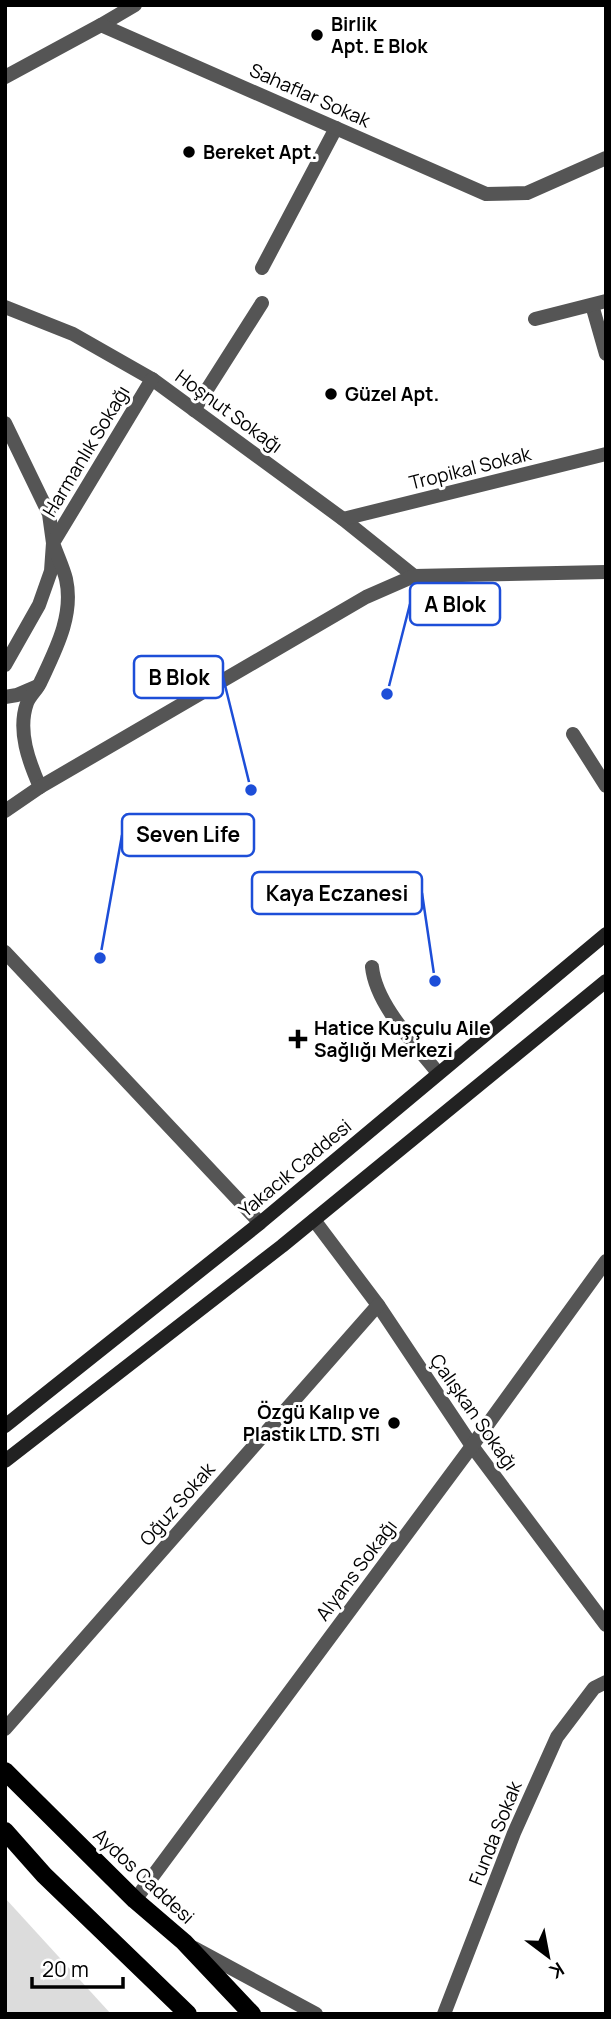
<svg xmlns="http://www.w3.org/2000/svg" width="611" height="2019" font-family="Manrope,sans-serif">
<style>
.green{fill:#dcdcdc}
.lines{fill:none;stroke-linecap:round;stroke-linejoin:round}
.lane{stroke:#555;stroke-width:14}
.street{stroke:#555;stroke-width:14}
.secondary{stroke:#222;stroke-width:14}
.primary{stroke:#000;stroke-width:18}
.poi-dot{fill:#000;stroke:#fff;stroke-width:2.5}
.labels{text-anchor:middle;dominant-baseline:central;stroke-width:6;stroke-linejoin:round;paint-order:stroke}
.poi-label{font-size:19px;font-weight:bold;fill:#000;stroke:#fff;text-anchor:start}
.street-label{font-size:19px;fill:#000;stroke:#fff}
.leader{fill:none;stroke:#1d4ed8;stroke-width:2.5}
.callout-dot{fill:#1d4ed8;stroke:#fff;stroke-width:2.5}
.callout{fill:#fff;stroke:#1d4ed8;stroke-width:2.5}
.callout-label{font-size:21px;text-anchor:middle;font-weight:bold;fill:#000}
</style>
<rect width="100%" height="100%" fill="#fff"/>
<polygon class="green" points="5,1898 111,2014 5,2014"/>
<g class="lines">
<g class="lane">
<polyline points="262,268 336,128"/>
<polyline points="592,305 606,354"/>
<polyline points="535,319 606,301"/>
<polyline points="194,410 262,303"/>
<path d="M372,967C376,1005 415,1044 438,1073"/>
</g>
<g class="street">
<polyline points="101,25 135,5"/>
<polyline points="5,77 101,25 486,194 527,193 606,158"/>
<polyline points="5,307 73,334 152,379 343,519 414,576"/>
<polyline points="5,423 49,514 53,543 51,571 39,605 5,665"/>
<polyline points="343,519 606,454"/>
<polyline points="5,697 17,695 38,686"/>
<polyline points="573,734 606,786"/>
<path d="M40,787C29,762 17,731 27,703C30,695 38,689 41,681C56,649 74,615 66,579C63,567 57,555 53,543L152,379"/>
<polyline points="5,811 40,787 366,597 414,576 606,572"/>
<polyline points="5,952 260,1223"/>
<polyline points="314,1220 378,1305 472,1446 606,1625"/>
<polyline points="5,1729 378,1305"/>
<polyline points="135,1900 472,1446 606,1261"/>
<polyline points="194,1948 316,2014"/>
<polyline points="444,2014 514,1833 557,1737 594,1688 606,1682"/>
</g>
<g class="secondary">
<polyline points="5,1426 260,1223 606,934"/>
<polyline points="5,1461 282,1246 606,981"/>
</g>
<g class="primary">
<polyline points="5,1771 135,1900 184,1942 252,2014"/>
<polyline points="5,1831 44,1875 188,2014"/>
</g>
</g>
<g class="poi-dot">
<circle cx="317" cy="35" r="7"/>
<circle cx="189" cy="152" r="7"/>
<circle cx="331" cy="394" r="7"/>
<path d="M294.5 1028.5h7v7h7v7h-7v7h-7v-7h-7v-7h7z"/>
<circle cx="394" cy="1423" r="7"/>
</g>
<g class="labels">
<g class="poi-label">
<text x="331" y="24">Birlik<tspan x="331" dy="22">Apt. E Blok</tspan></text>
<text x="203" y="152">Bereket Apt.</text>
<text x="345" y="394">Güzel Apt.</text>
<text x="314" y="1028">Hatice Kuşçulu Aile<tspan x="314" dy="22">Sağlığı Merkezi</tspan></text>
<text x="380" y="1412" text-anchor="end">Özgü Kalıp ve<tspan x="380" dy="22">Plastik LTD. STI</tspan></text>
</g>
<g class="street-label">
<text transform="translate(310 95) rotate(24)">Sahaflar Sokak</text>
<text transform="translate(229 411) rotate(36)">Hoşnut Sokağı</text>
<text transform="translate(86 451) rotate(-59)">Harmanlık Sokağı</text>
<text transform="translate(470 468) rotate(-14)">Tropikal Sokak</text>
<text transform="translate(295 1168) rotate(-40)">Yakacık Caddesi</text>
<text transform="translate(474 1412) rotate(55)">Çalışkan Sokağı</text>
<text transform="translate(177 1504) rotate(-49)">Oğuz Sokak</text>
<text transform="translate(356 1570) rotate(-53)">Alyans Sokağı</text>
<text transform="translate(495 1833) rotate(-68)">Funda Sokak</text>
<text transform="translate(144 1876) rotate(43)">Aydos Caddesi</text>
</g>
</g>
<path class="leader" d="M387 694L410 604M251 790L223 677M100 958L122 835M435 981L422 893"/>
<g class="callout-dot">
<circle cx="387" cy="694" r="7"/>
<circle cx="251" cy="790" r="7"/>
<circle cx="100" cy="958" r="7"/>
<circle cx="435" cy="981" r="7"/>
</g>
<g class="callout">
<rect x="410" y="583" width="90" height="42" rx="7"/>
<rect x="134" y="656" width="89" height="42" rx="7"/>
<rect x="122" y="814" width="132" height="42" rx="7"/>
<rect x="252" y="872" width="170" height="42" rx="7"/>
</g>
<g class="callout-label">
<text x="455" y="612">A Blok</text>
<text x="179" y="685">B Blok</text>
<text x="188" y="842">Seven Life</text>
<text x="337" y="901">Kaya Eczanesi</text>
</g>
<rect width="611" height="2019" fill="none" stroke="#000000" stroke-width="14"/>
<g transform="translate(548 1956) rotate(148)" stroke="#ffffff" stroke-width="5" paint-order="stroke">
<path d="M0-5L12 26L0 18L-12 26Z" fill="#000000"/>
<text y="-10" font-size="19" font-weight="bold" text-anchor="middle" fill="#000000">K</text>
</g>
<path d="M32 1977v10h91v-10" fill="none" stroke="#000000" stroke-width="3.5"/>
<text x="42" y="1977" font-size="21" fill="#000000" stroke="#ffffff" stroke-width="5" paint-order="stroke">20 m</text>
</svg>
